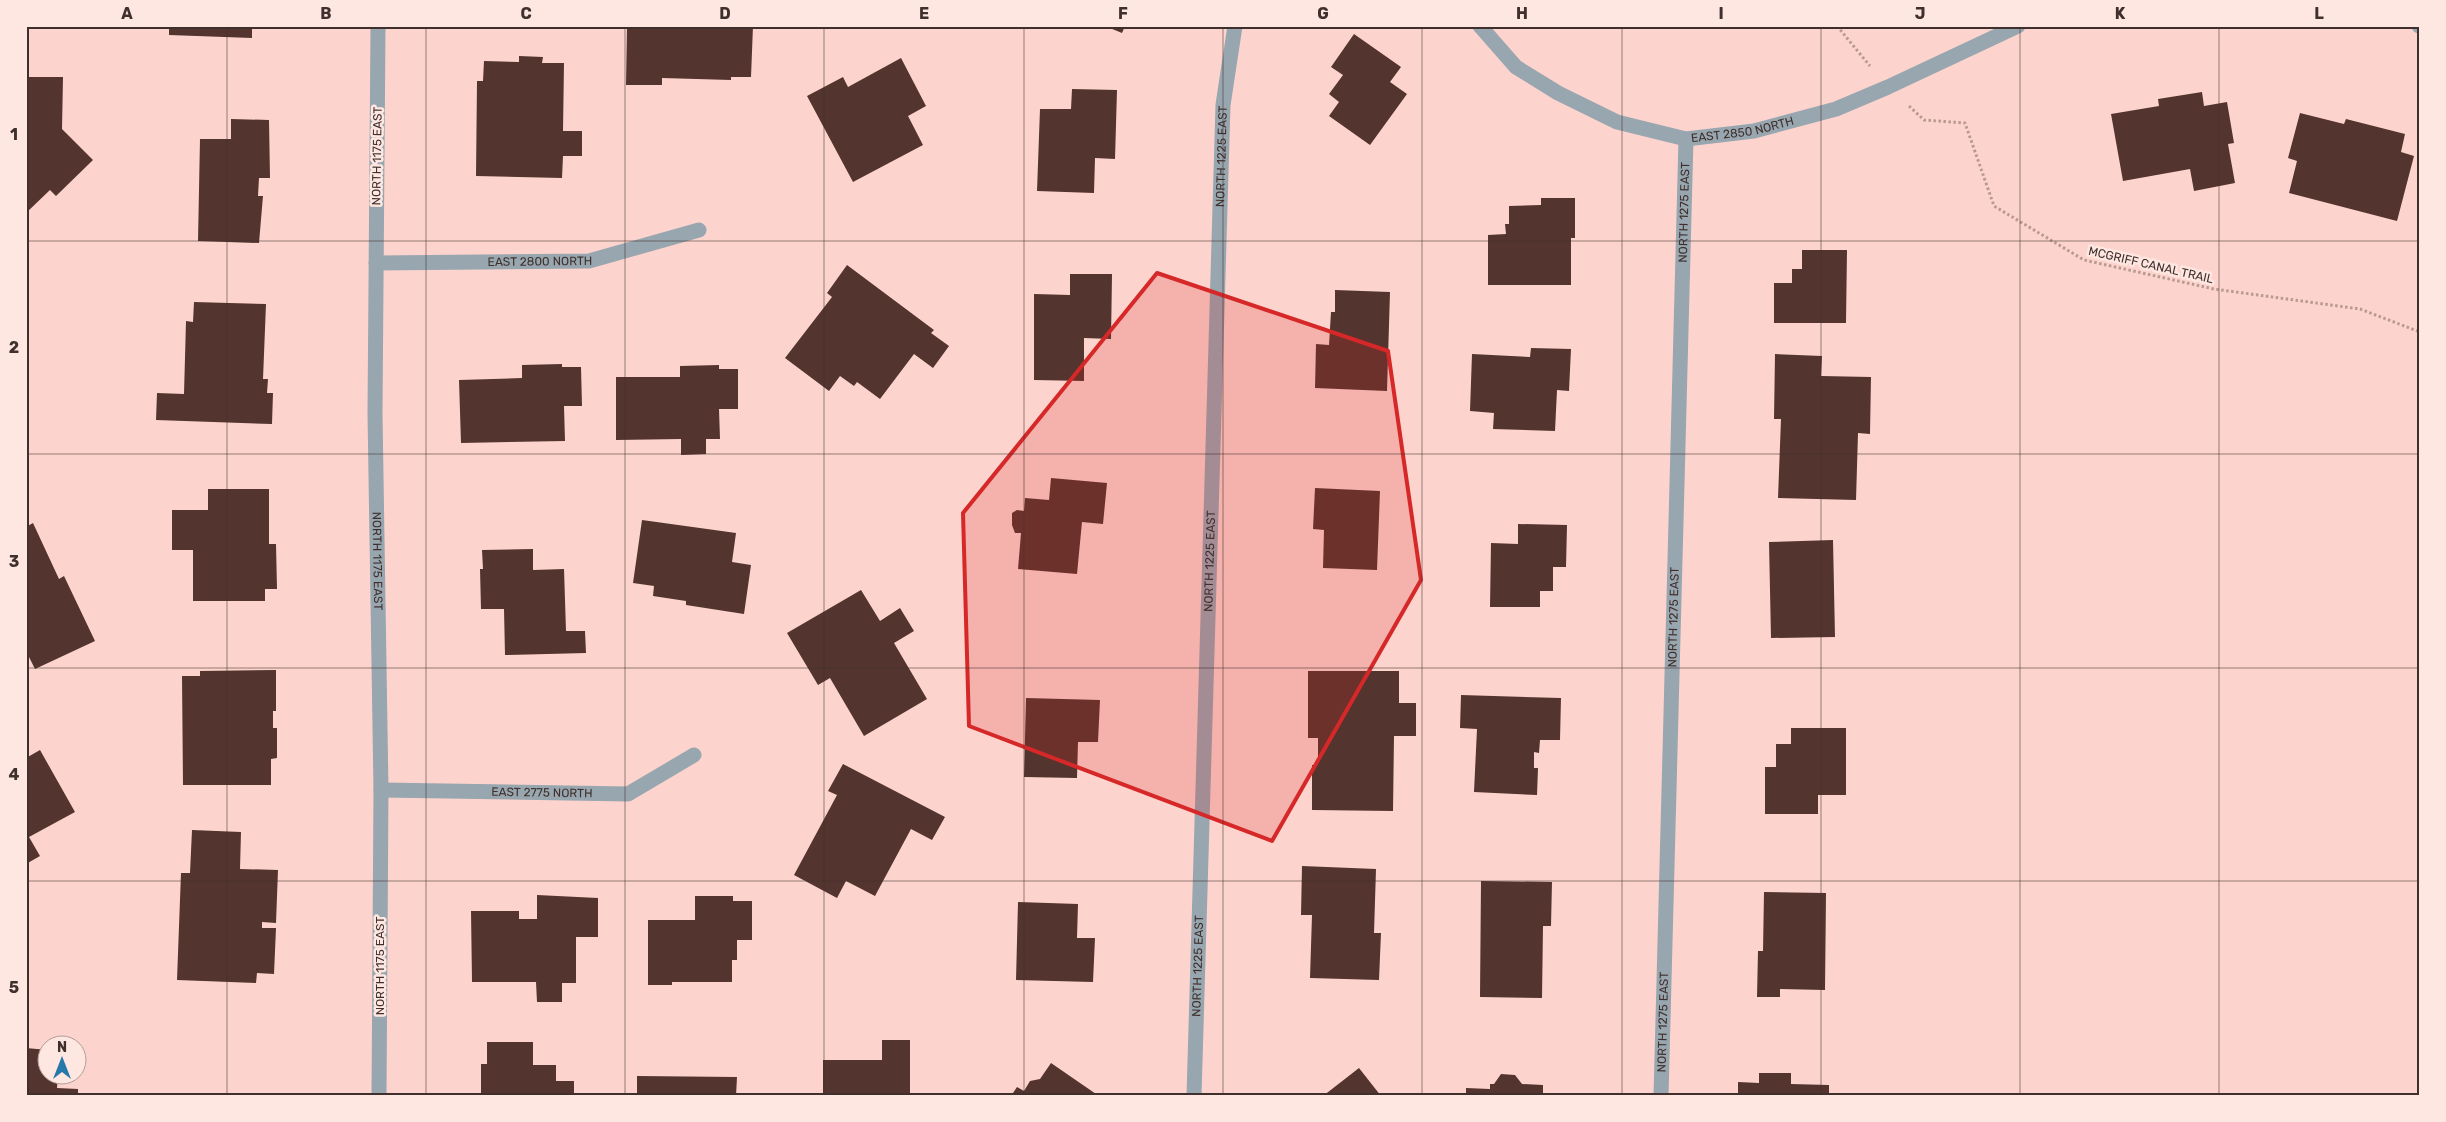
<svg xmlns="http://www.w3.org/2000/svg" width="2446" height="1122" font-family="Rubik,sans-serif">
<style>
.building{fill:#53342e}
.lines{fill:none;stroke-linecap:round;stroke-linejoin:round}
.path{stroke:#b99994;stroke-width:3;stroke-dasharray:2.5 2.5;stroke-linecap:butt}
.minor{stroke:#98a6af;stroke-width:15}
.marked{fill:#d62828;fill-opacity:0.2;stroke:#d62828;stroke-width:4;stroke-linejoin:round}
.grid{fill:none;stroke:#3f302d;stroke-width:1;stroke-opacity:0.55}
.labels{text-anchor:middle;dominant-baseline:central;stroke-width:5;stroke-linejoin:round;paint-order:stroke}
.street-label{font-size:12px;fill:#3f302d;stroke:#fee6e1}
.neatline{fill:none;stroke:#3f302d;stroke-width:2}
.grid-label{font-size:16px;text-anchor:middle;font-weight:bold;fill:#3f302d}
</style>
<rect width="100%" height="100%" fill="#fdd4cd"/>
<g class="building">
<polygon points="169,26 252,26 252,38 169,35"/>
<polygon points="627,26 753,26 751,77 731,77 731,80 662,78 662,85 626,85"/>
<polygon points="1105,26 1125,26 1122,33"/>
<polygon points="1354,34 1401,67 1390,82 1407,94 1370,145 1329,116 1339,102 1329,94 1343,75 1331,67"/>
<polygon points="519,56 543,57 542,63 564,63 563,131 582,131 582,156 563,156 562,178 476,176 477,81 483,81 484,61 519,62"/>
<polygon points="901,58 926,106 908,116 923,145 853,182 807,96 843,77 848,87"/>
<polygon points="26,77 63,77 62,129 93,160 56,196 50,190 26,213"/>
<polygon points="1072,89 1117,90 1115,159 1095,158 1094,193 1037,191 1040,109 1071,109"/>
<polygon points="2202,92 2204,106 2227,102 2234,143 2228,144 2235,183 2194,191 2190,169 2123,181 2111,114 2159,106 2158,99"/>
<polygon points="2300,113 2344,124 2346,119 2405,134 2401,152 2414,156 2397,221 2289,193 2297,161 2288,158"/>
<polygon points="231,119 269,120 270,178 259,178 258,196 263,196 259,243 198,241 200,139 231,139"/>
<polygon points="1541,198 1575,198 1575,238 1571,238 1571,285 1488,285 1488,235 1506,234 1505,224 1509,224 1509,206 1541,205"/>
<polygon points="1802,250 1847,250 1846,323 1774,323 1774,283 1792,283 1792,269 1802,269"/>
<polygon points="847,265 934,330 931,333 949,346 933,368 914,354 880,399 857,382 854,386 840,376 829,391 785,358 832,297 827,293"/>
<polygon points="1070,274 1112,274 1111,339 1084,338 1084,381 1034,380 1034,294 1070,295"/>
<polygon points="1335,290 1390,292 1387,391 1315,388 1316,344 1329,345 1331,312 1335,312"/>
<polygon points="194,302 266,304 263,379 268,379 267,393 273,393 272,424 156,420 157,393 184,394 186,321 193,322"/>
<polygon points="1531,348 1571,349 1569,391 1557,390 1555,431 1493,429 1494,413 1470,411 1472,354 1530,357"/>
<polygon points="1775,354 1822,356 1821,376 1871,377 1870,434 1858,433 1856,500 1778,498 1781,419 1774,419"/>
<polygon points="562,364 562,367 581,367 582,406 564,406 565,441 461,443 459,380 522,378 522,365"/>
<polygon points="719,365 719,369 738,369 738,409 719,409 720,439 706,439 706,454 681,455 681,439 616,440 616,377 680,377 680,366"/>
<polygon points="1051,478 1107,483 1103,524 1082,522 1077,574 1018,569 1021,533 1015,533 1012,525 1012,513 1017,510 1024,511 1025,498 1049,500"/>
<polygon points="1315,488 1380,491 1377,570 1323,568 1324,530 1313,529"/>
<polygon points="208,489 269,489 269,544 276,544 277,589 265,589 265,601 193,601 193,550 172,550 172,510 208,510"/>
<polygon points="642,520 736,533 732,562 751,565 744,614 686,605 686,601 653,596 654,586 633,583"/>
<polygon points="33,523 59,579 64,576 95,641 35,669 26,651 26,527"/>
<polygon points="1518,524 1567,525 1566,567 1553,567 1553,591 1540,591 1540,607 1490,607 1491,543 1518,544"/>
<polygon points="1833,540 1835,637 1771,638 1769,542"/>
<polygon points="533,549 533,570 564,569 566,631 585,631 586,653 505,655 504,609 481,609 480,569 483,569 482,550"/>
<polygon points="861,590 880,621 900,608 914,631 894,643 927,699 864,736 830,678 818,685 787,633"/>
<polygon points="276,670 276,711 273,711 273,728 277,728 277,758 271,759 271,785 183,785 182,676 200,676 200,671"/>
<polygon points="1308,671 1399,671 1399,703 1416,703 1416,736 1394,736 1393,811 1312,810 1312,765 1318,765 1318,738 1308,738"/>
<polygon points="1461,695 1561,698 1560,740 1540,740 1539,753 1534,752 1534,768 1538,768 1537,795 1474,792 1477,729 1460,728"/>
<polygon points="1026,698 1100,700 1098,742 1078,742 1077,778 1024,777"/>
<polygon points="1791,728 1846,728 1846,795 1818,795 1818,814 1765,814 1765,767 1776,767 1776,744 1791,744"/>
<polygon points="40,750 75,812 29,837 40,856 26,864 26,758"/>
<polygon points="843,764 945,817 932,840 911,829 875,896 846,881 837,898 794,875 837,795 828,791"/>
<polygon points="192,830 241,832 240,869 278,870 276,923 262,922 262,928 276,928 274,974 257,973 256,983 177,980 181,873 190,873"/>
<polygon points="1302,866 1376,869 1374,933 1381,933 1379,980 1310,978 1312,915 1301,915"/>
<polygon points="1481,881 1552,882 1551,926 1543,926 1542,998 1480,997"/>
<polygon points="1764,892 1826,893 1825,990 1780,989 1780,997 1757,997 1758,951 1763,951"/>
<polygon points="537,895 598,898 598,937 576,937 576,983 562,983 562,1002 537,1002 536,982 472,982 471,911 519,911 519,919 537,919"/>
<polygon points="695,896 733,896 733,901 752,901 752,940 737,940 737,960 732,960 732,982 672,982 672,985 648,985 648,920 695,920"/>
<polygon points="1018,902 1078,904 1077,938 1095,938 1093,982 1016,980"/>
<polygon points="882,1040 910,1040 910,1096 823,1096 823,1060 882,1060"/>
<polygon points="487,1042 533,1042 533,1065 556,1065 556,1081 574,1081 574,1096 481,1096 481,1064 487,1064"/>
<polygon points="26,1048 48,1050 48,1074 58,1074 57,1088 78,1089 78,1096 26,1096"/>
<polygon points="1051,1063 1096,1094 1095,1096 1011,1096 1017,1087 1024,1091 1030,1081 1040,1079"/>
<polygon points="1359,1068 1381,1096 1323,1096"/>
<polygon points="1759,1073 1791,1073 1791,1084 1829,1085 1829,1096 1738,1096 1738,1082 1759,1083"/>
<polygon points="1501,1074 1515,1075 1522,1084 1543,1085 1543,1096 1466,1096 1466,1088 1490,1089 1490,1084 1494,1084"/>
<polygon points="637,1076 737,1077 736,1096 637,1096"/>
</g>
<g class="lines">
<g class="path">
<polyline points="1837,26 1870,66"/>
<polyline points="1909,106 1924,120 1965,123 1994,206 2084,260 2214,289 2360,309 2420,332"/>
</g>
<g class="minor">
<path id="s1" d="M378,26L375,413L381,790L379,1096"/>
<path id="s2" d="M1480,26L1516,67L1558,93L1617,122L1686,139L1754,131L1836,109L1888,87L2018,26"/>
<polyline points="2419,26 2420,26"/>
<path id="s3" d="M376,263L589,261L699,230"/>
<path id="s4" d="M381,790L628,794L694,755"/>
<path id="s5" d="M1194,1096L1223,105L1235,26"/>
<path id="s6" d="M1661,1096L1686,139"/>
</g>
</g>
<path class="marked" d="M1157,273L1388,351L1421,580L1272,841L969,726L963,513Z"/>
<path class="grid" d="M227,26V1096M426,26V1096M625,26V1096M824,26V1096M1024,26V1096M1223,26V1096M1422,26V1096M1622,26V1096M1821,26V1096M2020,26V1096M2219,26V1096M26,241H2420M26,454H2420M26,668H2420M26,881H2420"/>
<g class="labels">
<g class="street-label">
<text stroke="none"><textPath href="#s2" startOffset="298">EAST 2850 NORTH</textPath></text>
<text transform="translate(377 156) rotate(-89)">NORTH 1175 EAST</text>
<text stroke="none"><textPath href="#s5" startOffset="940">NORTH 1225 EAST</textPath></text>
<text stroke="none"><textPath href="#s6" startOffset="884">NORTH 1275 EAST</textPath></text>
<text stroke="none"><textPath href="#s3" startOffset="164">EAST 2800 NORTH</textPath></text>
<text transform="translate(2151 265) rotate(13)">MCGRIFF CANAL TRAIL</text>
<text stroke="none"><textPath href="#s1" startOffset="535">NORTH 1175 EAST</textPath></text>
<text stroke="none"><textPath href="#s5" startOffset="535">NORTH 1225 EAST</textPath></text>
<text stroke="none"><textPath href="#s6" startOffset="479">NORTH 1275 EAST</textPath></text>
<text stroke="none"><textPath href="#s4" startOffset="161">EAST 2775 NORTH</textPath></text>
<text stroke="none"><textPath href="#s5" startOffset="130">NORTH 1225 EAST</textPath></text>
<text transform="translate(380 966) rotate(-90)">NORTH 1175 EAST</text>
<text stroke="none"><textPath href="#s6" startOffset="74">NORTH 1275 EAST</textPath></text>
</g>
</g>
<rect width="2446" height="1122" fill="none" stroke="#fee6e1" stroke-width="55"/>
<g transform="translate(62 1060)"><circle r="24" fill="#fee6e1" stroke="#b29d99"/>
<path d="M0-4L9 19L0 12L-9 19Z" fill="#2578a9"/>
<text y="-8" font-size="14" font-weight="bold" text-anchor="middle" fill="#3f302d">N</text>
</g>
<rect x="28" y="28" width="2390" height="1066" class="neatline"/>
<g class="grid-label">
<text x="127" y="19">A</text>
<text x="326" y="19">B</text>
<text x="526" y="19">C</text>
<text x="725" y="19">D</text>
<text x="924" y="19">E</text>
<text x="1123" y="19">F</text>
<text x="1323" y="19">G</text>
<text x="1522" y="19">H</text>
<text x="1721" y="19">I</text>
<text x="1920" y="19">J</text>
<text x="2120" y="19">K</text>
<text x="2319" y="19">L</text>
<text x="14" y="140">1</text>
<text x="14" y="353">2</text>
<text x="14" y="567">3</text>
<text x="14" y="780">4</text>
<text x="14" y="993">5</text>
</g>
</svg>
